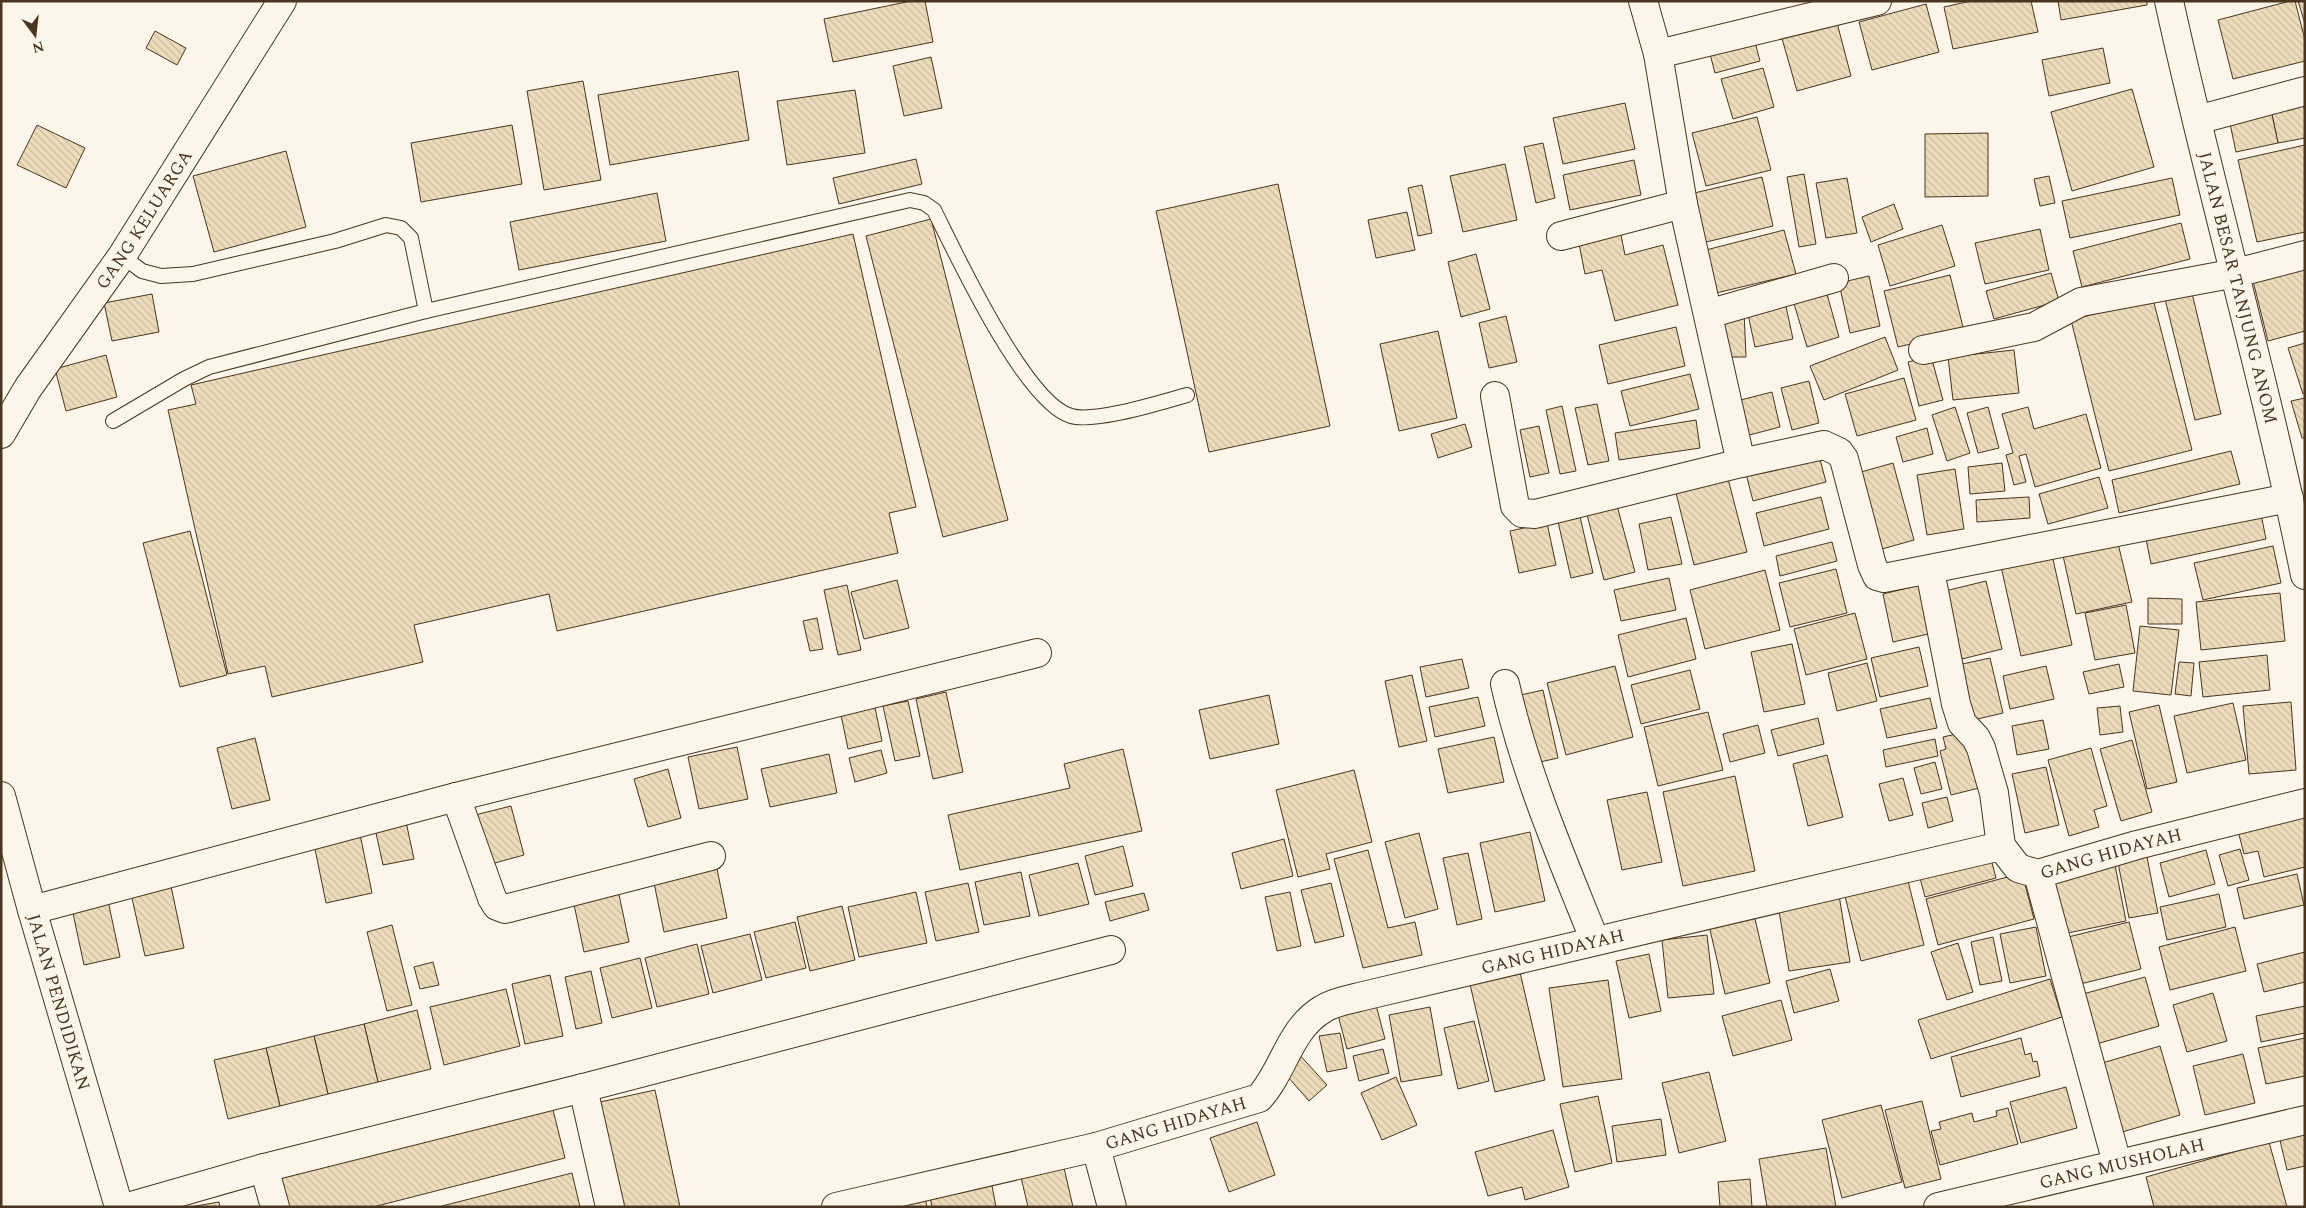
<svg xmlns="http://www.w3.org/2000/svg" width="2306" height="1208" font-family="Spectral,serif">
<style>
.building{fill:url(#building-back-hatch);stroke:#4a3520}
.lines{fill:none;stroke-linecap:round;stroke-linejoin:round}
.service-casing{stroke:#4a3520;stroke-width:16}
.minor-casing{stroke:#4a3520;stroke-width:30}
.primary-casing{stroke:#4a3520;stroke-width:30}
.service{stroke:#fbf6e9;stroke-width:14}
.minor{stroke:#fbf6e9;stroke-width:28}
.primary{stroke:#fbf6e9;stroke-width:28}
.labels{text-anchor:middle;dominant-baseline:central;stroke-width:4;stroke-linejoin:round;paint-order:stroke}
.street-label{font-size:18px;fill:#4a3520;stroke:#fbf6e9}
</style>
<defs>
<pattern id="building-back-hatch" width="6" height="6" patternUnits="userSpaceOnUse" patternTransform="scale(1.25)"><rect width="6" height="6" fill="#ecdcbc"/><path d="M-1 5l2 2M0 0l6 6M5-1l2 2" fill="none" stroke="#ccbda1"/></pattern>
</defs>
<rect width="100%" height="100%" fill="#fbf6e9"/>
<g class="building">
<polygon points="911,1 925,1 933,42 833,62 824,19"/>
<polygon points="1971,1 2031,1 2038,32 1953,49 1944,7"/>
<polygon points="2058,1 2147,1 2147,5 2061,20"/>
<polygon points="2290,1 2295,1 2305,40 2305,61 2233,79 2218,20"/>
<polygon points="2298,1 2305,1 2305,24"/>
<polygon points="1926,4 1939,52 1872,70 1859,22"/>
<polygon points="1836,19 1851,76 1797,91 1781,35"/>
<polygon points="155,31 186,48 177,65 146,48"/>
<polygon points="1755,42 1760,61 1715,73 1710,54"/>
<polygon points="2103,48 2110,83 2049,96 2042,60"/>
<polygon points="931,57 942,108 904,116 893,66"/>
<polygon points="1763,68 1774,107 1733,119 1721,79"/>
<polygon points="738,71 749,140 610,165 598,95"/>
<polygon points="583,81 601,180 544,190 527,91"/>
<polygon points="2132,89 2154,167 2072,191 2051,112"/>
<polygon points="855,90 865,153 787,165 777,101"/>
<polygon points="2302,99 2305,113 2305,138 2278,143 2270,105"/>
<polygon points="1625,103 1635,149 1563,164 1553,118"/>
<polygon points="2270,105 2278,143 2236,152 2228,114"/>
<polygon points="1757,117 1771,170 1706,186 1692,133"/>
<polygon points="37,125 85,148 66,188 17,165"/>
<polygon points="512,125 522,184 421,202 411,143"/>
<polygon points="1988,133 1988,196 1925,197 1925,134"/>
<polygon points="1543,143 1555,198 1536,203 1524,147"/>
<polygon points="2305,145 2305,232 2257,242 2238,160"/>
<polygon points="286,151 306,227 214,252 193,176"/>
<polygon points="916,159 922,184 839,204 833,178"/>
<polygon points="1634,160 1641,195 1570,210 1563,175"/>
<polygon points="1505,164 1517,220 1463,232 1450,176"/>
<polygon points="1804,174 1816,244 1799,247 1787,177"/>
<polygon points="2049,176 2055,203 2040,206 2034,179"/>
<polygon points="1762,177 1773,226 1702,243 1690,194"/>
<polygon points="1847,178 1857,233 1826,238 1816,183"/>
<polygon points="2172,178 2180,215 2070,238 2062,201"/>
<polygon points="1278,184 1330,426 1209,452 1156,211"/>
<polygon points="1422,185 1432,233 1418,236 1408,188"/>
<polygon points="657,193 666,241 519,270 510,222"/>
<polygon points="1894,204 1903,229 1871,242 1862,217"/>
<polygon points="1407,212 1415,250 1376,258 1368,220"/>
<polygon points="931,219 1008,520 943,537 866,236"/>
<polygon points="2181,223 2190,259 2082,287 2073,251"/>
<polygon points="1619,225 1625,255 1663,245 1678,305 1615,321 1602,270 1585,274 1577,234"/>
<polygon points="1942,225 1955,266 1890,286 1878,245"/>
<polygon points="2040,229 2049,270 1985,284 1975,243"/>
<polygon points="1784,230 1796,274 1716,293 1706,250"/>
<polygon points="853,234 916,507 889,513 898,553 557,631 549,594 414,625 423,662 272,697 265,666 228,674 168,410 196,404 191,385"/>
<polygon points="1476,254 1490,309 1461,317 1448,262"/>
<polygon points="2305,263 2305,331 2268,341 2252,277"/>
<polygon points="2051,273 2059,301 1994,319 1986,291"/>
<polygon points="1950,275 1964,331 1898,347 1884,291"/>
<polygon points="1869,276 1880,326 1850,333 1839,283"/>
<polygon points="1825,287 1839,337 1807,347 1792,297"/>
<polygon points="2191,289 2221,414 2195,420 2164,295"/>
<polygon points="152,294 159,332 112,341 104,303"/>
<polygon points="1784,297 1793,339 1755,347 1746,305"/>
<polygon points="2153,299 2192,450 2109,471 2071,320"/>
<polygon points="1744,311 1746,357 1723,357 1720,312"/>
<polygon points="1506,316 1517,362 1489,368 1479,323"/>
<polygon points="1676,327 1685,366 1608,384 1599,345"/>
<polygon points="1438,331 1457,418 1399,431 1380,344"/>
<polygon points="1885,337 1898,370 1824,400 1810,366"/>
<polygon points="2305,343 2305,393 2303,394 2288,348"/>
<polygon points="2014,350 2019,393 1953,400 1948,357"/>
<polygon points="106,355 117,397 66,411 55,369"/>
<polygon points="1931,356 1943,400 1919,406 1908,362"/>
<polygon points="1690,374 1699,409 1630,426 1621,391"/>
<polygon points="1904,378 1916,420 1857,436 1845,394"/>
<polygon points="1809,381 1819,423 1792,430 1781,388"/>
<polygon points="1772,392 1780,427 1738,438 1729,403"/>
<polygon points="2305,398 2305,438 2302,438 2291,401"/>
<polygon points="1597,404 1609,461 1588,465 1575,408"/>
<polygon points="1562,406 1576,471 1560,474 1546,410"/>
<polygon points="1955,407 1970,453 1947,461 1932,415"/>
<polygon points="1988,407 1999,448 1978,453 1967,413"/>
<polygon points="2028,407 2034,429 2086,414 2101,468 2035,487 2026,454 2019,456 2026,482 2014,485 2006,455 2013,453 2002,414"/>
<polygon points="1696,420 1700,448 1619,460 1615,433"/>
<polygon points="1465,424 1472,447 1438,458 1431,434"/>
<polygon points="1539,426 1549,473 1530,477 1520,430"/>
<polygon points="1927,428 1933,454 1903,462 1896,437"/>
<polygon points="1817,448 1826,482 1753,501 1744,466"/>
<polygon points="2231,451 2240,484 2119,513 2112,480"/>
<polygon points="1893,463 1914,540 1875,551 1854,474"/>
<polygon points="2002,463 2005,491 1970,494 1968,467"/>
<polygon points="1955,469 1964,529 1927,535 1917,475"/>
<polygon points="1726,471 1747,552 1694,565 1674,485"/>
<polygon points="2099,477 2108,508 2048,524 2039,494"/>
<polygon points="1821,497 1829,529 1764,546 1756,513"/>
<polygon points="2029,497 2030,518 1977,522 1976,500"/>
<polygon points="1616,502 1635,572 1604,580 1586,511"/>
<polygon points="1578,508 1593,573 1571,578 1556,513"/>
<polygon points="2260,509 2266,539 2151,564 2145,534"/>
<polygon points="1671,517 1682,564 1648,570 1639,524"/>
<polygon points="1547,523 1556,565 1519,573 1510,531"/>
<polygon points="190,531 227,675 180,687 143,543"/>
<polygon points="2117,539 2132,602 2076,614 2062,551"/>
<polygon points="1832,542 1837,561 1780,576 1776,556"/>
<polygon points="2273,546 2281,583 2203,600 2194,563"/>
<polygon points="2051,550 2072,645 2021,656 2000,562"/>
<polygon points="1836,569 1847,613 1790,627 1779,583"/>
<polygon points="1765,570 1780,630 1705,649 1690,590"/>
<polygon points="1669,578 1676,610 1621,621 1614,590"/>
<polygon points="897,580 909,628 864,639 851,592"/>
<polygon points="1986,581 2002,649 1962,659 1945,591"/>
<polygon points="847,585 861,650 838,655 824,590"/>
<polygon points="1920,585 1937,632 1893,642 1883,594"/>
<polygon points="2280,593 2285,641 2201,650 2196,602"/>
<polygon points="2148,598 2182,599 2182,624 2148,624"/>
<polygon points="2126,605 2135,653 2095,660 2085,613"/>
<polygon points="1855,613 1867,659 1806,675 1794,629"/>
<polygon points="817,618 823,649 810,651 803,621"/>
<polygon points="1686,618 1696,659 1628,677 1618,635"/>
<polygon points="2140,626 2179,630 2171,695 2133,691"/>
<polygon points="1792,644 1805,704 1764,712 1751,652"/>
<polygon points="1919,647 1928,686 1880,697 1871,658"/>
<polygon points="2267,655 2270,690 2203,697 2199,662"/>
<polygon points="1990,658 2003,713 1965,722 1953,666"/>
<polygon points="1462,659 1469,688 1426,697 1420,667"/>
<polygon points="2179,662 2194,663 2191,696 2175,694"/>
<polygon points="1867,663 1877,701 1837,711 1828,673"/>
<polygon points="2119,664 2124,687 2089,694 2083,672"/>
<polygon points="1615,666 1633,737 1566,755 1547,683"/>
<polygon points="2046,666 2054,699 2010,709 2003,676"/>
<polygon points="1690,670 1700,709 1641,724 1631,685"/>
<polygon points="1412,675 1427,741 1399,747 1385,681"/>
<polygon points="1543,690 1558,758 1531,764 1516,696"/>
<polygon points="946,692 963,772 933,779 916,699"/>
<polygon points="1269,695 1279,744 1210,759 1199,710"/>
<polygon points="1478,697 1485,726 1435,737 1429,707"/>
<polygon points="1930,698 1937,728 1887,738 1880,709"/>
<polygon points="908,701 920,756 895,761 883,706"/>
<polygon points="2291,702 2296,770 2249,774 2243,706"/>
<polygon points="874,703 882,741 848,749 840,710"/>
<polygon points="2233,703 2246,760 2187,773 2174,716"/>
<polygon points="2159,705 2177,782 2147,789 2129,712"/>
<polygon points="2120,706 2123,732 2100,735 2097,708"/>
<polygon points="1708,712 1723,770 1658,786 1644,727"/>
<polygon points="1818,718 1824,744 1778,756 1771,730"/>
<polygon points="2043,720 2049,749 2017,755 2012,726"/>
<polygon points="1758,725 1765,753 1730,762 1723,734"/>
<polygon points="1965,732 1987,786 1951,795 1940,751 1946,749 1943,737"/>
<polygon points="1494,737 1504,782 1448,793 1438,749"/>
<polygon points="255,738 270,800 232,809 217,748"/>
<polygon points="1935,739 1938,756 1886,767 1883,750"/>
<polygon points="2132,740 2152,812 2121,821 2100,749"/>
<polygon points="737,747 748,799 699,809 688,757"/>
<polygon points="2091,748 2107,806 2094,810 2099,827 2069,836 2048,760"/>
<polygon points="1123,749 1142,831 960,870 948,815 1070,788 1064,764"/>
<polygon points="881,750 887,773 855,782 849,758"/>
<polygon points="829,754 837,793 770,807 761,769"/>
<polygon points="1827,755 1843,817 1808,826 1793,764"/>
<polygon points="1935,762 1942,789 1921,794 1914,768"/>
<polygon points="2046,767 2059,825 2025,833 2012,774"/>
<polygon points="668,769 681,818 648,827 634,779"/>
<polygon points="1354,770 1372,842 1326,854 1330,869 1298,877 1276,790"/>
<polygon points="1735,776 1755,871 1683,886 1663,792"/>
<polygon points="1903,778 1913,815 1889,821 1879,784"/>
<polygon points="1647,792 1662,862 1622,870 1607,800"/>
<polygon points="1947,797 1953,821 1928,828 1922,803"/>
<polygon points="511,806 524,855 484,866 471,816"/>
<polygon points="2305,811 2305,867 2264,877 2258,851 2244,854 2237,827"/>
<polygon points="405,817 414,859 383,865 374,824"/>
<polygon points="1530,832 1545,901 1495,912 1480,843"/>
<polygon points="1419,833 1438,909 1405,918 1385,842"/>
<polygon points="360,834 372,893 326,903 314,844"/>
<polygon points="1284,839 1293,876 1241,889 1232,853"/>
<polygon points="1123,846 1133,886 1095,895 1085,856"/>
<polygon points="2240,849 2249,880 2228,886 2219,855"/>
<polygon points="1368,850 1388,928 1415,922 1422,955 1363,968 1334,859"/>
<polygon points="2206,850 2215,884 2169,897 2160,863"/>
<polygon points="1989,851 1996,878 1925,897 1918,870"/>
<polygon points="1468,853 1482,919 1457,925 1443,858"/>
<polygon points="2147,857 2158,913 2129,918 2118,863"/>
<polygon points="715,859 727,918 664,932 652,873"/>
<polygon points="2114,860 2126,921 2058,935 2046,873"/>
<polygon points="1078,863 1089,904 1039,916 1029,875"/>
<polygon points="1021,872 1030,916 984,925 975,882"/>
<polygon points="1906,873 1924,945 1861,961 1843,888"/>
<polygon points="2022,873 2034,919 1938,945 1926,899"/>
<polygon points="2297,874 2304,905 2244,919 2237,888"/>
<polygon points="968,883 979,932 936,941 925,892"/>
<polygon points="1331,883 1344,936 1315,943 1301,890"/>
<polygon points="617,885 629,942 584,952 572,895"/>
<polygon points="171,886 184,948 145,956 131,894"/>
<polygon points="1838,889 1850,962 1789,971 1777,899"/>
<polygon points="916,892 927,943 859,957 848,907"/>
<polygon points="1290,892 1301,946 1277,951 1265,897"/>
<polygon points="1144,893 1149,910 1110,921 1105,902"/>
<polygon points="2219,894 2226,927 2167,940 2160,907"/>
<polygon points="107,896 120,957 84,965 71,904"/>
<polygon points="842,906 855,960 810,971 797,917"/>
<polygon points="1752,906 1770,983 1725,994 1707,917"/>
<polygon points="795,922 806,968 766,978 754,932"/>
<polygon points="2129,922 2141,969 2072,986 2060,939"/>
<polygon points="392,925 412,1005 387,1011 367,932"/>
<polygon points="2036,927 2046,976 2010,983 2000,934"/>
<polygon points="2235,927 2246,971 2170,990 2159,947"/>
<polygon points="750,934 762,980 713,993 701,946"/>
<polygon points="1707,935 1714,994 1668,998 1662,940"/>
<polygon points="1993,937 2002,981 1980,985 1971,942"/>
<polygon points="1958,943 1973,992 1947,1000 1931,952"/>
<polygon points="697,944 709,994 657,1007 645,958"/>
<polygon points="2305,952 2305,982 2264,992 2257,964"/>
<polygon points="1649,954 1661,1011 1629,1018 1616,961"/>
<polygon points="640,958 652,1008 612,1018 600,968"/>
<polygon points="433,962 439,985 420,989 414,967"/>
<polygon points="1519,968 1545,1080 1495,1092 1469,980"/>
<polygon points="1830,969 1839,1001 1794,1013 1786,981"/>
<polygon points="591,971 602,1023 576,1029 565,977"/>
<polygon points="550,975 563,1036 525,1044 512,984"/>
<polygon points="2145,977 2159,1026 2086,1047 2072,997"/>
<polygon points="2050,979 2062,1017 1931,1059 1918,1020"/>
<polygon points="1608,980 1622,1079 1563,1087 1549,988"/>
<polygon points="506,989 520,1046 444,1065 430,1007"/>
<polygon points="2213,993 2227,1041 2187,1052 2173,1005"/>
<polygon points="1781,1000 1792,1040 1733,1056 1722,1016"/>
<polygon points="1376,1005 1385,1039 1347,1049 1338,1015"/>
<polygon points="2305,1006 2305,1033 2261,1042 2256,1016"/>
<polygon points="1430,1007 1442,1075 1401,1082 1389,1015"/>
<polygon points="417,1010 431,1069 378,1082 364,1024"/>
<polygon points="1474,1021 1489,1081 1458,1089 1444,1028"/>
<polygon points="364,1024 378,1082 328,1094 314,1036"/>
<polygon points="1340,1033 1347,1068 1327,1072 1319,1036"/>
<polygon points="314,1036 328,1094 280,1106 266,1048"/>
<polygon points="2021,1038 2025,1055 2031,1053 2033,1062 2037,1061 2040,1076 1961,1097 1951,1057"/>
<polygon points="2305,1038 2305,1076 2266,1084 2258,1048"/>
<polygon points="2160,1046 2180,1115 2112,1135 2092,1066"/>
<polygon points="266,1048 280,1106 228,1119 214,1060"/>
<polygon points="1383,1049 1389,1073 1359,1081 1353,1056"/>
<polygon points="1297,1052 1327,1085 1309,1101 1280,1068"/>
<polygon points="2243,1054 2255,1103 2205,1115 2193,1066"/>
<polygon points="1709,1072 1726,1141 1679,1153 1662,1083"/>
<polygon points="1396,1077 1417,1125 1382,1140 1361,1093"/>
<polygon points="2066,1087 2077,1128 2021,1143 2010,1102"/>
<polygon points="655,1090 680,1207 623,1207 600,1102"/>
<polygon points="1598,1096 1612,1163 1575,1172 1560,1104"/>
<polygon points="550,1098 565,1158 373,1207 283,1207 274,1168"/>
<polygon points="1922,1101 1941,1179 1905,1188 1885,1110"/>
<polygon points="1881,1105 1902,1182 1842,1198 1822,1120"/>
<polygon points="2008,1108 2018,1144 1940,1165 1931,1131 1941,1129 1939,1122 1972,1113 1974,1122 1997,1116 1996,1111"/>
<polygon points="1661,1119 1666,1155 1617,1162 1612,1126"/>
<polygon points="1257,1122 1275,1175 1229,1192 1210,1138"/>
<polygon points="1553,1130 1569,1187 1525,1200 1522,1187 1488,1196 1475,1152"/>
<polygon points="2305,1130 2305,1166 2287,1170 2279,1136"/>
<polygon points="2269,1142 2287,1207 2154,1207 2146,1177"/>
<polygon points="1826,1148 1836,1207 1767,1207 1759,1159"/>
<polygon points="1062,1159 1073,1207 1028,1207 1019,1169"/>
<polygon points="572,1173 580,1207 438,1207"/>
<polygon points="990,1175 996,1207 932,1207 928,1188"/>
<polygon points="1750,1179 1752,1207 1720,1207 1718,1182"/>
<polygon points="924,1192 927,1207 893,1207"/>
<polygon points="219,1202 220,1207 190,1207"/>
</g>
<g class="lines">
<g class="service-casing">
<g id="service">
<path d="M122,256L142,271L161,276L193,274L335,241L386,225L401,228L411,238L426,311L910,200L924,203L934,210C956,254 1025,403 1071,416C1095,423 1162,402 1187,395"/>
<polyline points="113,421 184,379 209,367 426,311"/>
</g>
</g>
<g class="minor-casing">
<g id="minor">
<polyline points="1643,1 1658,54 1683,204 1741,463"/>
<polyline points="1658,54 1877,1"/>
<polyline points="2197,120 2305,91"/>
<polyline points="1561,236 1683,204"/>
<polyline points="1708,314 1834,278"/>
<polyline points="1923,350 2034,327 2081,302 2236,273 2305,255"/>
<polyline points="1495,396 1515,506 1522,513 1535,514 1741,463 1824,445 1839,452 1844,459 1872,565 1877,576 1884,578 2289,498"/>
<path id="s1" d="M1,434L28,388L122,256L282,1"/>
<polyline points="1930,571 1956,704 1962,723 1976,738 1981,748 1994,793 2001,846"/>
<path d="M1505,684C1525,773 1561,856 1595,941"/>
<path id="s2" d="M1,796L32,910L119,1207"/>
<polyline points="456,797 492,898 497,906 505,909 711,856"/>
<polyline points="2038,874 2117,1163"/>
<polyline points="32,910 456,797 1037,653"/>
<polyline points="583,1088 610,1207"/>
<polyline points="1096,1147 1112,1207"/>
<polyline points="264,1168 275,1207"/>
<polyline points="128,1207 264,1168 583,1088 1111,950"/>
<path id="s3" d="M836,1207L1096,1147L1259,1098C1284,1071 1289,1029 1323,1009C1333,1002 1348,1000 1359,997L2001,846L2018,868L2038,874L2137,845L2305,803"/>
<path id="s4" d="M1938,1207L2305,1120"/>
</g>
</g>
<g class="primary-casing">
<g id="primary">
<path id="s5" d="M2169,1C2211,193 2266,382 2305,575"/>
</g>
</g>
<use href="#service" class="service"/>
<use href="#minor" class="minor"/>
<use href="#primary" class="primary"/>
</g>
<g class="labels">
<g class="street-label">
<text stroke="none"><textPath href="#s1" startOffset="258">GANG KELUARGA</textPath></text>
<text stroke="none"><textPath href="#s5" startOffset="295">JALAN BESAR TANJUNG ANOM</textPath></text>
<text stroke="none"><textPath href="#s3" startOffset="1370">GANG HIDAYAH</textPath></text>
<text stroke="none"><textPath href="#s3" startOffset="785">GANG HIDAYAH</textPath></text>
<text stroke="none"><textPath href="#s2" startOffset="214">JALAN PENDIDIKAN</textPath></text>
<text stroke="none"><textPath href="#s3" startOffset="350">GANG HIDAYAH</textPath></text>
<text stroke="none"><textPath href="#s4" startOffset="189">GANG MUSHOLAH</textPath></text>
</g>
</g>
<rect width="2306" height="1208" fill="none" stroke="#4a3520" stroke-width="5"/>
<g transform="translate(35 35) rotate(165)" stroke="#fbf6e9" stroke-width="4" paint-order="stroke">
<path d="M0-4L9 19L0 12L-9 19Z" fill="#4a3520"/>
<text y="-8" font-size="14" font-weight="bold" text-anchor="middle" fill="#4a3520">N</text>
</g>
</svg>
